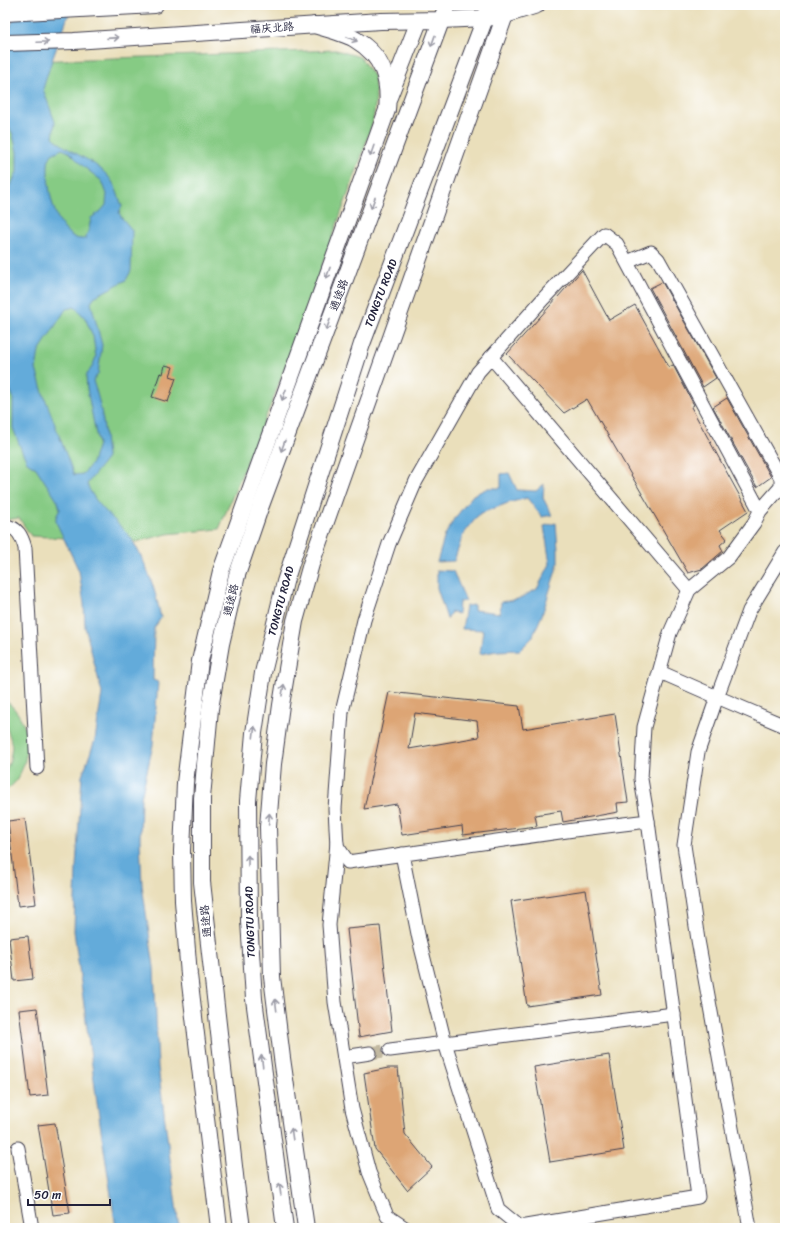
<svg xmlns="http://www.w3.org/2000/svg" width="790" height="1233" font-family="Sriracha,'LXGW WenKai TC',sans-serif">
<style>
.green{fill:#86cb84;stroke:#547660}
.water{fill:#63abda;stroke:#42668a;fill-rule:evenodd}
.building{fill:#dda574;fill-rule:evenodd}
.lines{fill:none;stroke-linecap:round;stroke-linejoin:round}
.minor-tunnel{stroke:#c2b9a1;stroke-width:13;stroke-dasharray:13 6;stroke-linecap:butt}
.minor-casing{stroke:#403e4e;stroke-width:15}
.major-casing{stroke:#403e4e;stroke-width:18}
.minor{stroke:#fff;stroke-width:13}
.major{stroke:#fff;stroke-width:16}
.oneway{stroke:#9c9ca7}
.labels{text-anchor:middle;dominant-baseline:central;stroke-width:3;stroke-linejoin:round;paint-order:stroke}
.street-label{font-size:11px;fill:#22223b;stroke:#fff}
</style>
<rect width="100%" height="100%" fill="#fff"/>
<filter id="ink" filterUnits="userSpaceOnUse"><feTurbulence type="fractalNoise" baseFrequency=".025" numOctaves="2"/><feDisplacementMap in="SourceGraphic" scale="8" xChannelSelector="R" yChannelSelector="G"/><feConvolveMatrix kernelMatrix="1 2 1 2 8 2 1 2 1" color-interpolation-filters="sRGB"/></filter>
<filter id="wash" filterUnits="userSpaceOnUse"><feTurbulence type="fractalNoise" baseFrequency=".012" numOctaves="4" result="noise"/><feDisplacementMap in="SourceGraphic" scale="16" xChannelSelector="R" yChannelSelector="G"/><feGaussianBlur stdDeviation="0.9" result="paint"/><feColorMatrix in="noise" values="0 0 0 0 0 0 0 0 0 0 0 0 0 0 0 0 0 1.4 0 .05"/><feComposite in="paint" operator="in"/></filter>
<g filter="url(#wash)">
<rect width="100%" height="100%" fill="#eadfbb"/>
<g class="green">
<polygon points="336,50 360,57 374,77 376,98 373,121 359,164 274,397 219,529 167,534 137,542 31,536 19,518 5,520 5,62"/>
<path d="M5,700C31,720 33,754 16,781C13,785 9,788 5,791V772L10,761L12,747L10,737L5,724Z"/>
</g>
<g class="water">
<path d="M19,5H72L50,66L43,89L55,122L53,137C68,153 92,158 107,175C115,183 118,195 122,206L119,213L122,218L132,230L131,271L126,280L94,297L91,303L102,345L98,374L93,381C102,406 105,431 107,458L87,484C95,506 117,520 131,538C134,543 137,549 140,554C151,576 156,594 161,618L154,628L153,680L158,682L153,745L141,798L140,839L142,885L154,967L158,1067L179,1228H116L98,1110L74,931L76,867L82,776L95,740L102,693L85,627L84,604L79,571L56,522V517L60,509L58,502L36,468L27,462L21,449L13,428V397L5,377V187L11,185L17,172V152L13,135L5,118V40ZM62,149L69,152L84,167L102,181L107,194L106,205L101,211L91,218L89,229L85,239C82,239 78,239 76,238C54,229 47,187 48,165C48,161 50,157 52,154ZM75,307L85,318L93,336L96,357L92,367L86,376L87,389L98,444L92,463L83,474L74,475L43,393L36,369L39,351L66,309Z"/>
<polygon points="509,473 517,490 536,491 544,484 543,498 552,515 542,517 527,498 508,503 479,514 463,535 454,561 437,562 445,535 455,518 473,495 488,488 501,488 501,474"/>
<polygon points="556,523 558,550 558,564 542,615 532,638 520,650 497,651 480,654 483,630 462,629 466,606 474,605 474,610 500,613 501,602 518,599 537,589 550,564 544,526"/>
<polygon points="437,570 453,571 466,601 459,602 458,614 451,612 447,619 437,588"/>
</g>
<g id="blocks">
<g class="building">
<polygon points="582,270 609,320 635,305 669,367 673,365 694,405 691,407 748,511 720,530 727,539 720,545 723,551 702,569 688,573 587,399 564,413 507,354"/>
<polygon points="662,282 716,378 703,387 650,288"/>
<polygon points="165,365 173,367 170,376 176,378 168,402 152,397 160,373 163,374"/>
<polygon points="727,398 771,477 757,487 713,407"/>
<path d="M389,692L519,706L523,729L615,714L628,802L617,803L618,812L563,822L561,811L535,815L537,826L463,835L462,826L402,835L397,804L364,809ZM415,713L477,721L479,737L409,749Z"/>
<polygon points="25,819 36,904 18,906 8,821"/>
<polygon points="586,890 602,995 527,1006 511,901"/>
<polygon points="380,926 392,1031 359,1037 347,929"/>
<polygon points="28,936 33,979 14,981 9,938"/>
<polygon points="37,1008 48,1095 30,1097 19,1010"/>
<polygon points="609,1055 624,1150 550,1162 534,1067"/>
<polygon points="388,1068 398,1068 405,1134 432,1167 407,1190 375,1149 364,1073"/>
<polygon points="55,1123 70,1213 53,1215 38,1125"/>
</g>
</g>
</g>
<g filter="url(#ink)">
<use href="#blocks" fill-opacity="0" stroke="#403e4e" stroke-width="1"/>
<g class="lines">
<polyline class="minor-tunnel" points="370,1053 390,1050"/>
<g class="minor-casing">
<g id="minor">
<polyline points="627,262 651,252 658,259 781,478 781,487 760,511 754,523 729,557 689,590 670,633 644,727 641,779 648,821 574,830 348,862 337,846 335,809 342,712 364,620 389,544 416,481 478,372 543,299 604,234 617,244 760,511"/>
<polyline points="491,357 689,590"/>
<path d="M5,526C18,527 22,537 25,548L37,768"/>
<polyline points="660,672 717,697 785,726"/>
<polyline points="337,843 329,925 335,1002 352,1109 369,1172 387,1216 405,1228"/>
<polyline points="402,854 419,939 445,1043 498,1209 520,1227 698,1197 648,821"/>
<polyline points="390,1050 674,1014"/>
<polyline points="344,1057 370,1053"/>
<polyline points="18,1148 32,1228"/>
<polyline points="750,1228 698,940 684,845 698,752 717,697 749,611 785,552"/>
</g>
</g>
<g class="major-casing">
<g id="major">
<polyline points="5,13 155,5"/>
<polyline points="5,43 74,41 381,21 441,20 486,18 505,15 537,5"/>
<polyline points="389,97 419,21"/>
<path d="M219,1228L189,975L183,901L182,851L185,783L200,661L221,571L387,110C390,80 383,56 356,40C347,34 326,29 315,25"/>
<polyline points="242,1228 236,1184 202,882 202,798 210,709 221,644 237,575 260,508 447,5"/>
<polyline points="285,1228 263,1066 254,999 249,921 248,801 254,733 263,673 285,582 362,344 490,5"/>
<polyline points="306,1228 282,1058 272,977 268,827 273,764 281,705 295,621 311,564 505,15"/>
</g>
</g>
<use href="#minor" class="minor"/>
<use href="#major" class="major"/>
</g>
<defs><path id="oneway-shaft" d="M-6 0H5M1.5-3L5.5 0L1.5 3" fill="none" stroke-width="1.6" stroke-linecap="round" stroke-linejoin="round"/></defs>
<g class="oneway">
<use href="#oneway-shaft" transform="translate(113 38) rotate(-4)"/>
<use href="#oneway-shaft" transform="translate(352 39) rotate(23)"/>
<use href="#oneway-shaft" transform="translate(433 41) rotate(110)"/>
<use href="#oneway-shaft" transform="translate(43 42) rotate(-3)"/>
<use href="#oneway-shaft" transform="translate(372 151) rotate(109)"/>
<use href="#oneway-shaft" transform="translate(373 203) rotate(110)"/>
<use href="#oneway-shaft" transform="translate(328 273) rotate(110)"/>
<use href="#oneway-shaft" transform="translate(328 325) rotate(110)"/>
<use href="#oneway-shaft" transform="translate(284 395) rotate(110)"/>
<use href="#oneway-shaft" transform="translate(283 446) rotate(110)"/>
<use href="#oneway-shaft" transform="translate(283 690) rotate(-80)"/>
<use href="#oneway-shaft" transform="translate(254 732) rotate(-83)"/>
<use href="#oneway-shaft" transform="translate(269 819) rotate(-86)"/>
<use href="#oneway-shaft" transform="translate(248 861) rotate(-90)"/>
<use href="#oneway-shaft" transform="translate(276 1005) rotate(-97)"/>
<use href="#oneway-shaft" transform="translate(262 1061) rotate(-97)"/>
<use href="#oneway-shaft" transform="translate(292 1134) rotate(-98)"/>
<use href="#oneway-shaft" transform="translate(280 1189) rotate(-98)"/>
</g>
</g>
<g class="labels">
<g class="street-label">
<text transform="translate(272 28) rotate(-4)">福庆北路</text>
<text transform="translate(381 293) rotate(-69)">TONGTU ROAD</text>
<text transform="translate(339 295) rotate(-70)">通途路</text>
<text transform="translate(231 600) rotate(-77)">通途路</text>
<text transform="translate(281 601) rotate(-75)">TONGTU ROAD</text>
<text transform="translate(206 921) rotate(-96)">通途路</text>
<text transform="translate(250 922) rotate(-92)">TONGTU ROAD</text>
</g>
</g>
<rect width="790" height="1233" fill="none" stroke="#fff" stroke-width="20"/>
<path d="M28 1199v6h82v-6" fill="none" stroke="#22223b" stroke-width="2"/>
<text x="34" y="1199" font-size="12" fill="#22223b" stroke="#ffffff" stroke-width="3" paint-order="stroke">50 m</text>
</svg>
